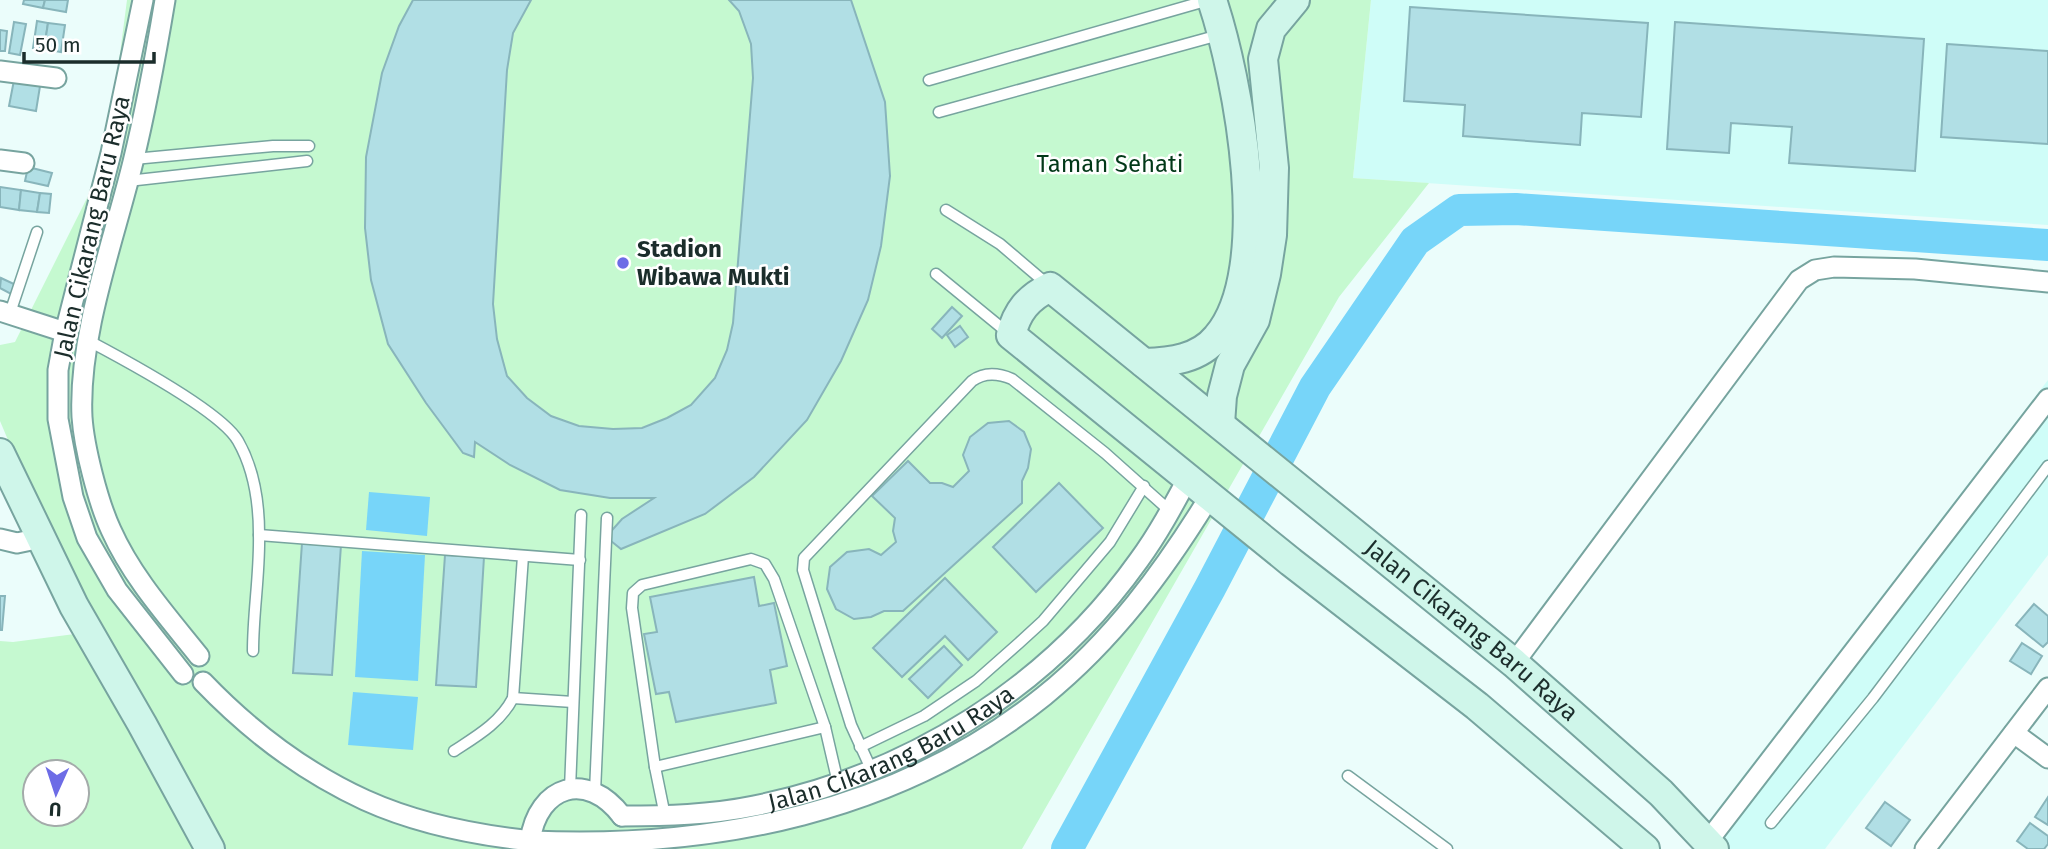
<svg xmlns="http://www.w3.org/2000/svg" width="2048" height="849" font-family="'Fira Sans',sans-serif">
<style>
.built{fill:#cffdf8}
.green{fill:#c5f9d0;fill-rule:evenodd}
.water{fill:#77d5f9}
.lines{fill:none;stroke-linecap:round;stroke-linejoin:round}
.river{stroke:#77d5f9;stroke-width:32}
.building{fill:#b1dfe5;stroke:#88b5bb;stroke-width:2}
.lane-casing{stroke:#77a49f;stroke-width:13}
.street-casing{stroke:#77a49f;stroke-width:23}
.secondary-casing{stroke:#77a49f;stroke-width:32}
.lane{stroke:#fff;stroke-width:10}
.street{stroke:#fff;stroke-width:19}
.secondary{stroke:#cff6ea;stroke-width:28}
.poi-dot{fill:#6d6ce6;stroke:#fff;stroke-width:2.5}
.labels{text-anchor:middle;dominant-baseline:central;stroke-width:5;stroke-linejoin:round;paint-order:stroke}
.park-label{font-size:24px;fill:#023918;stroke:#fff}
.street-label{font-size:24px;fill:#1b2d2b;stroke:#fff}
.poi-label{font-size:24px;font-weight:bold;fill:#1b2d2b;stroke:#fff;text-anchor:start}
</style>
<rect width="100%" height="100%" fill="#ebfdfb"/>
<g class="built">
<polygon points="1371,0 2048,0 2048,225 1353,178"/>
<polygon points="2048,380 2048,555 1825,849 1701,849 1694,840"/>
</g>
<path class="green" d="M127,0H1371L1353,178L1429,183L1339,297L1022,849H0V641L13,642L98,631L66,577L0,421V345L15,342L106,160ZM35,772H77V814H35Z"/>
<g class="water">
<polygon points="369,492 430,497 427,536 366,530"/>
<polygon points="362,551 425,555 418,681 355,677"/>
<polygon points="353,692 418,697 413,750 348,745"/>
</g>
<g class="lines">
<polyline class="river" points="1067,849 1210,588 1315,387 1415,241 1459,210 1516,209 2048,245"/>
</g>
<g class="building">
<polygon points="24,0 45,0 43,8 23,4"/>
<polygon points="45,0 68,0 66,12 43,8"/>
<polygon points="413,0 531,0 513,33 507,70 493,304 497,339 507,376 527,398 551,416 579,426 613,429 642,428 667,418 691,405 715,378 727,350 733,323 753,78 751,44 739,11 729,0 851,0 885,102 890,176 881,246 868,300 841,361 807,420 754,477 705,514 621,549 606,537 622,519 654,498 610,498 560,490 510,465 475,442 474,457 463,453 426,403 388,344 371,280 365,228 366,157 382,73 399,26"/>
<polygon points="1410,7 1648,23 1641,117 1582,113 1580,145 1463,136 1465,105 1404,101"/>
<polygon points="37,21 48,23 44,49 33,48"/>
<polygon points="14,22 26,24 20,55 9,53"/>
<polygon points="1675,22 1924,39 1915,171 1789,163 1792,127 1731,123 1729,153 1667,149"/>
<polygon points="48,23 65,25 61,52 44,49"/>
<polygon points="0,30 7,31 5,51 0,51"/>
<polygon points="1947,44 2048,51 2048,144 1941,137"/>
<polygon points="15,75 41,80 36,111 9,106"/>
<polygon points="28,167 52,173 48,186 25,181"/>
<polygon points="0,187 21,190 19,210 0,207"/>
<polygon points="21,190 40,193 37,212 19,210"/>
<polygon points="40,193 51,194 49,213 37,212"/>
<polygon points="1,278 16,285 11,294 0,288"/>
<polygon points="952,307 962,316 942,338 932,329"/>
<polygon points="960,326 968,337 955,347 947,335"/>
<polygon points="1009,421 1024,432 1031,449 1028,468 1022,481 1022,503 903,611 884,611 871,617 854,619 836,609 827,589 830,567 847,552 869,549 881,555 896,542 893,531 895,518 872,496 908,461 930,483 942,483 953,487 969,471 963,455 970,437 988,423"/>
<polygon points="1059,483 1103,528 1036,592 993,547"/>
<polygon points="302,543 341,545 332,675 293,673"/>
<polygon points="445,555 484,557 476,687 436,685"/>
<polygon points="754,577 759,606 774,603 787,666 770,670 776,703 676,722 669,692 656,694 644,634 657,632 650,597"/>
<polygon points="945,578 997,632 968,660 945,636 902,677 873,648"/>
<polygon points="0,596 5,596 2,630 0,630"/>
<polygon points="2034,604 2048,616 2048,642 2043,647 2016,625"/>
<polygon points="2022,643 2042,656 2031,674 2010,661"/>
<polygon points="944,646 962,665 928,698 909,679"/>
<polygon points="2048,797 2048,825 2035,817"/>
<polygon points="1885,802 1910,820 1891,846 1866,828"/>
<polygon points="2030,823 2048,836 2048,844 2044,849 2028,849 2017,841"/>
</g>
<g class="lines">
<g class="lane-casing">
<g id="lane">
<polyline points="929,80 1209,0"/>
<polyline points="939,112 1219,35"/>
<polyline points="134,159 273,146 309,146"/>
<polyline points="128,181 307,161"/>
<polyline points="946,210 1000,244 1047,284"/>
<polyline points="936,274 1008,333"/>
<polyline points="10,313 37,232"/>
<path d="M89,341C123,359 221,411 238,441C254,469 259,502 259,534C260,573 253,612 253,651"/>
<polyline points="259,535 580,560"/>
<polyline points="513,698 573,702"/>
<polyline points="860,747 924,716 976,681 1019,643 1043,621 1110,542 1144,486"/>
<path d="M454,751C477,736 500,723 513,698L523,556"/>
<polyline points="655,767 825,727"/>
<path d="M872,771L851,725L803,570L804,558L972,381C984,372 998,373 1012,379L1105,453L1170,511"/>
<polyline points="1348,776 1447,849"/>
<polyline points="570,789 581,515"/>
<polyline points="595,792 607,518"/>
<polyline points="665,816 655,767 632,608 633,593 642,585 751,559 765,564 774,579 825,727 838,783"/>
<polyline points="1771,823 1873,698 2048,466"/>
</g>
</g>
<g class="street-casing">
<g id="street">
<polyline points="143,0 111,153 65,332 58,370 58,419 73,497 87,538 117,590 183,674"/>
<path d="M165,0C156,54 146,109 133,162C114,240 78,336 82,417C84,447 98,502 111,530C132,577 167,616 199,656"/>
<polyline points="0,71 56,78"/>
<polyline points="0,160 24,163"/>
<polyline points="0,311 65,332"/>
<polyline points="0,539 17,543 41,538"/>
<polyline points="1514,663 1799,280 1815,270 1834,267 1915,269 2048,282"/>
<path d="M203,682C250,731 302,771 365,800C418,824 474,835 532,841C715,849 900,812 1044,696C1113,640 1164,571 1210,496"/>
<polyline points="2014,733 2048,758"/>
<path id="s1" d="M622,816C666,816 710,815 754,806C908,775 1048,688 1139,560C1158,534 1173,506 1188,478"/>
<path d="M530,841C538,785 587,770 622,816"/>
<polyline points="1708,841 2048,399"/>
<polyline points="1925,849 2048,688"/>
</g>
</g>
<g class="secondary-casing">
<g id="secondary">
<path d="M1144,363C1171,362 1199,359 1217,337C1275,270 1238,78 1212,0"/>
<polyline points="1220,424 1222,396 1230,365 1255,320 1266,274 1272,235 1274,168 1263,59 1271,29 1295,0"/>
<polyline points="0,453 74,606 142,724 210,849"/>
<path id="s2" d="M1645,849L1477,706L1291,562L1011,335C1017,311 1028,298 1050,287L1514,663L1661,793L1714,849"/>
</g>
</g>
<use href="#lane" class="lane"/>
<use href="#street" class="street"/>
<use href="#secondary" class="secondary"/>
</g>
<circle class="poi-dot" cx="623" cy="263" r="7"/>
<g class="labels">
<g class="park-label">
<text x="1110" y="164">Taman Sehati</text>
</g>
<g class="street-label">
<text transform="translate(92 227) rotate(-77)">Jalan Cikarang Baru Raya</text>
<text stroke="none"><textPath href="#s2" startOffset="1424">Jalan Cikarang Baru Raya</textPath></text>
<text stroke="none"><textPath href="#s1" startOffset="282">Jalan Cikarang Baru Raya</textPath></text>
</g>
<g class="poi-label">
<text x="637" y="249">Stadion<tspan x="637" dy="28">Wibawa Mukti</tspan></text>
</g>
</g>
<g transform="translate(56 793) rotate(183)"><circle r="33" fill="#ffffff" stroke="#a4abaa" stroke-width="2"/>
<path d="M0-5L12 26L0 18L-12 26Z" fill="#6d6ce6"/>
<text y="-10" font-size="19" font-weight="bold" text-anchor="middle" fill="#1b2d2b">U</text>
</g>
<path d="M24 52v10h130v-10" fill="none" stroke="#1b2d2b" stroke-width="3.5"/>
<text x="35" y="52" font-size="21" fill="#1b2d2b" stroke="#ffffff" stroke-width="5" paint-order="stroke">50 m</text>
</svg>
